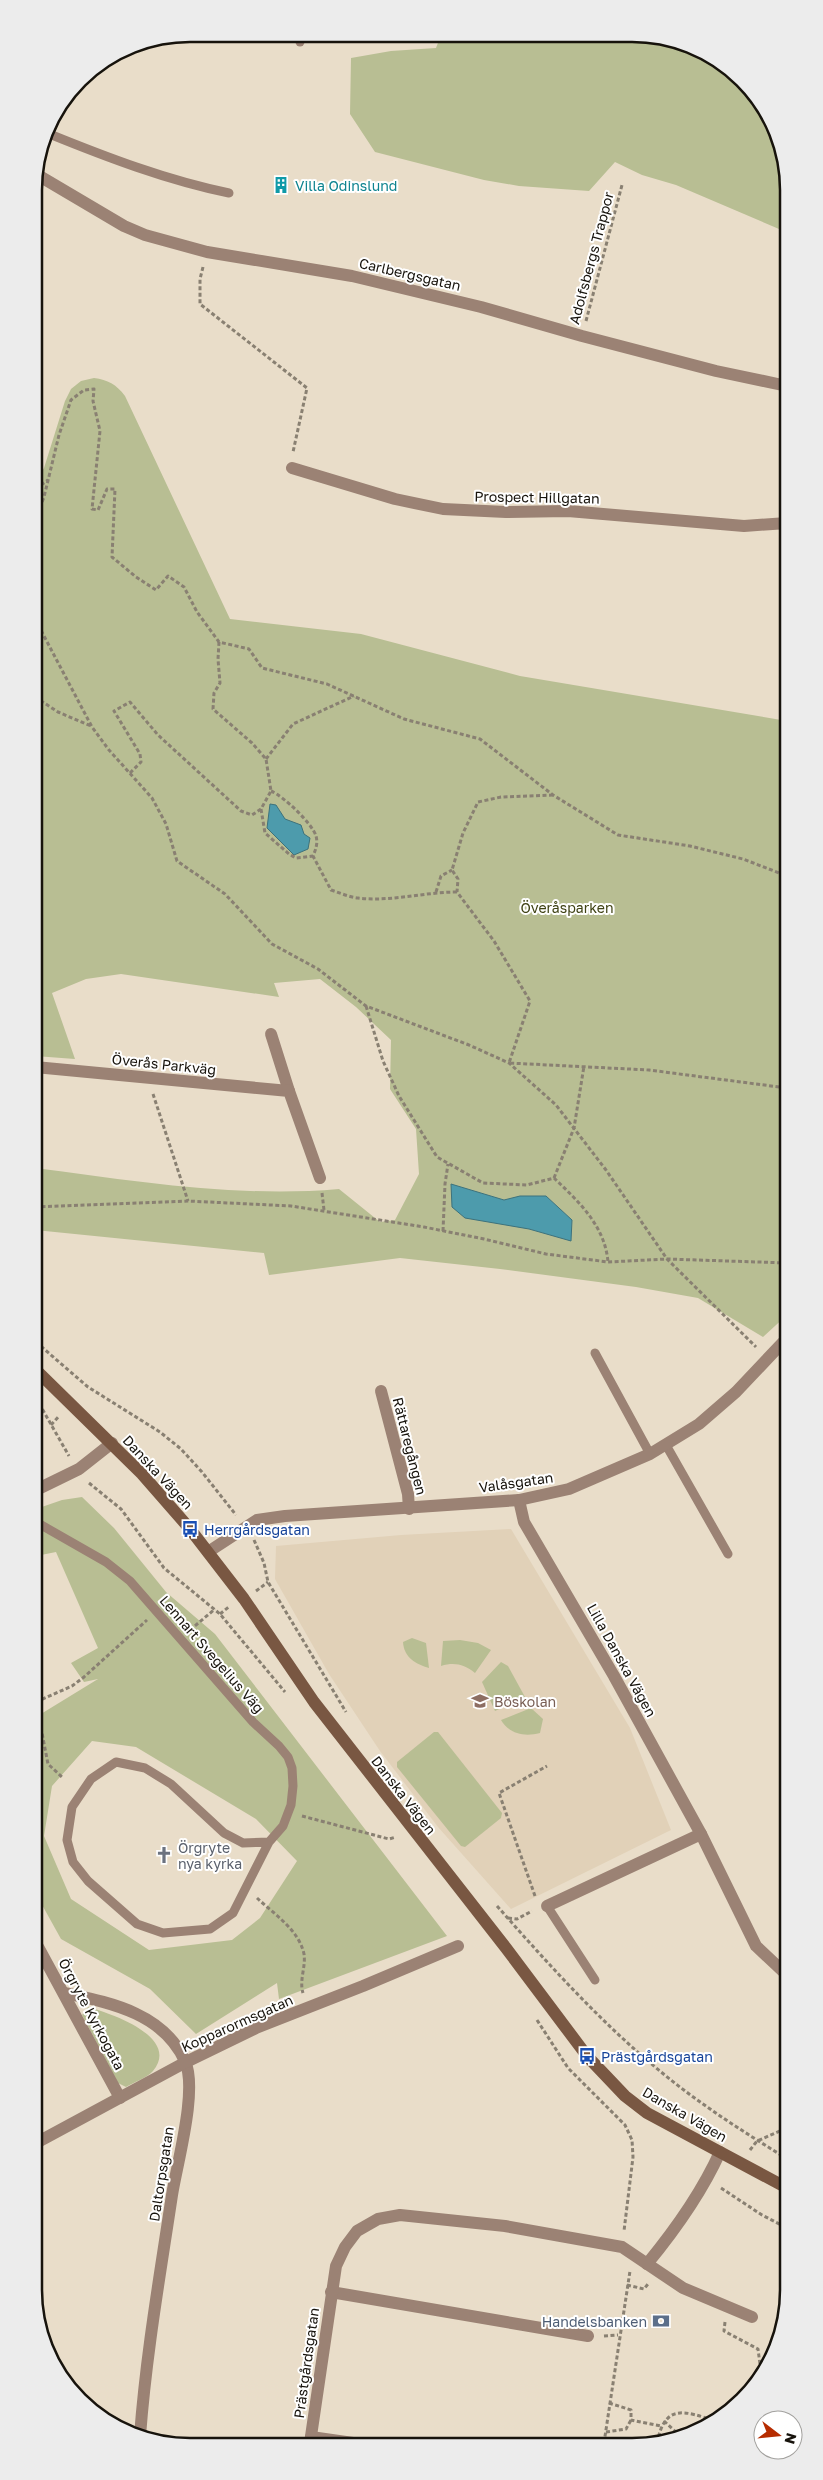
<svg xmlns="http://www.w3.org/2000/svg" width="823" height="2480" font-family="'Golos Text',sans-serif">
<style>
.built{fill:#e1d1b8}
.green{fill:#b8be93;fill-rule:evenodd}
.water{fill:#4d9bac;stroke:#3d727c}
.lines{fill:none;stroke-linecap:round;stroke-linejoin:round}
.path{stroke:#898072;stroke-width:3;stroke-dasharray:4 2.5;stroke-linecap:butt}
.lane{stroke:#9b8274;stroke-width:9}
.street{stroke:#9b8274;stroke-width:12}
.secondary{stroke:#795742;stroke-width:12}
.labels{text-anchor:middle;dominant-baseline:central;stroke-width:4;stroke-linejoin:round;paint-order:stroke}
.culture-label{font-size:14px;fill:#0d838f;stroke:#fff;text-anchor:start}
.street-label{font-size:14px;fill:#17130c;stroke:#fff}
.park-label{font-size:14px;fill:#3e4113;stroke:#fff}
.transit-label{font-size:14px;fill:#164399;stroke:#fff;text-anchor:start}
.education-label{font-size:14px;fill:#785e54;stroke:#fff;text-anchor:start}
.worship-label{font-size:14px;fill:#5b616d;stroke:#fff;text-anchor:start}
.service-label{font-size:14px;fill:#4e5e75;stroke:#fff;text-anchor:end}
.rim{fill:none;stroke:#17130c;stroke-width:2.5}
</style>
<rect width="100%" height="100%" fill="#e9ddc9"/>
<polygon class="built" points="511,1529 630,1728 671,1830 511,1909 438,1827 380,1751 329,1674 275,1579 276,1546 401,1535"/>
<g class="green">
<polygon points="441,35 664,37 711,55 744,80 773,121 786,160 786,232 676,185 642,175 615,162 589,191 519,186 484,180 375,152 350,114 351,58 391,51 436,48"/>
<path d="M94,378C108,380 116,384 125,396L230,619L361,634L520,676L787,721L788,1314L763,1337L698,1298L636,1287L500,1269L400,1258L269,1275L264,1253L35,1230V1168C135,1181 238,1198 339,1189L380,1222L395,1220L419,1174L416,1129L390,1089L391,1040L356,1007L320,979L274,983L279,997L121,974L86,979L52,993L75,1059L35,1056L34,484L44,468L65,401L71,389L81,381ZM452,1185L504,1200L546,1196L572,1220L571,1240L529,1229Z"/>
<path d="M82,1497L114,1528L166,1592L215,1634L447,1936L279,1999L277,1983L196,2034L150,1989L61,1939L36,1894V1717L98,1679L84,1682L71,1663L98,1648L56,1552L36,1556V1509L62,1500ZM92,1741L136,1747L256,1819L297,1861L260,1918L232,1940L149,1950L71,1899L44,1836L52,1786Z"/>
<path d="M412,1638L426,1643L429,1668C416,1664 404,1658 403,1642Z"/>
<path d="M460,1640L478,1643L491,1650L475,1673C464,1664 454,1662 441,1666L443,1641Z"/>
<polygon points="501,1662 508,1666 525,1697 495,1711 482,1682"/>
<path d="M531,1708L543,1719L540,1733C524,1737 509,1734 501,1720Z"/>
<polygon points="434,1732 438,1732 502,1813 501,1818 465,1847 461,1846 397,1767 397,1762"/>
<path d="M88,2007C110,2013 181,2037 153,2071C147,2078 134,2082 126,2087L118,2083L82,2015Z"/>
</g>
<g class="water">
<polygon points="270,804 276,805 285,819 301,825 304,834 310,838 308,849 294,855 267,828"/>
<polygon points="451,1184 504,1200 520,1196 546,1196 572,1220 571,1241 529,1229 465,1218 452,1207"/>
</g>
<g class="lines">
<g class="path">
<polyline points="203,267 200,279 200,304 307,388 293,452"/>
<polyline points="586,321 622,185"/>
<polyline points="34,496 41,485 48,480"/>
<polyline points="35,520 44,497 59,435 71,400 84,390 94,389 93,401 100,431 92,509 98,510 107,489 115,489 112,557 136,577 156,590 168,576 184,587 197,612 219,642 249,649 262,668 327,684 404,719 480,739 553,795 618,835 690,846 743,859 787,876"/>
<polyline points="35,619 92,727 109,750 152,798 166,824 177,861 225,894 272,944 318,969 366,1006 469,1045 509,1063 556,1105 606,1170 667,1259 756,1347"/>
<polyline points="35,697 58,712 91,726"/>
<polyline points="266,759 293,724 354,696"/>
<polyline points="130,773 141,762 140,754 114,711 130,702 158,735 241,811 252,815 261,809 271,791 266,759 252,743 213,709 214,693 220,683 218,659 219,642"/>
<path d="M271,791C283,796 312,823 316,836C318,843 316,849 313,856L331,890C340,893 349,897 358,898C391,902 424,892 457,892"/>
<polyline points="553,795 501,797 478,802 463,833 452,870 458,879 457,892 494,941 530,1001 509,1063 649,1070 787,1088"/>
<polyline points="261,809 265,833 289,854 296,858 313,856"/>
<polyline points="436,892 441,876 452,870"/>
<path d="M366,1006L383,1061L399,1096L437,1157L483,1183L527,1185L554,1178C579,1202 605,1226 608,1262"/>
<polyline points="153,1094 188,1201"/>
<polyline points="554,1178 574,1128 584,1066"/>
<polyline points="322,1193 324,1210"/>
<polyline points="35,1207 188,1201 291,1206 424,1227 484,1239 546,1254 608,1262 667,1259 788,1263"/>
<polyline points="443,1231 445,1184 448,1164"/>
<polyline points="36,1342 88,1387 160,1432 181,1449 202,1472 236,1515"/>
<polyline points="36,1398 69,1456"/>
<polyline points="51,1425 59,1416"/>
<polyline points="89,1483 121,1509 164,1568 220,1614 285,1692"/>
<polyline points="254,1540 264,1563 268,1582 346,1712"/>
<polyline points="256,1591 268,1582"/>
<polyline points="220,1614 230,1606"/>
<polyline points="190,1630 215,1609"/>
<polyline points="36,1702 72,1686 84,1677 147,1620"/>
<polyline points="36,1702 48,1764 62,1777"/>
<polyline points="302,1816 389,1839 396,1837"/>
<polyline points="535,1896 499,1793 547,1766"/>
<path d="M257,1898C274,1914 299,1930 304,1954C306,1967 299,1980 303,1993"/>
<path d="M497,1906C550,1966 604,2026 666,2076C704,2107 747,2134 789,2160"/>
<polyline points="508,1918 517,1919 532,1911"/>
<polyline points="537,2020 568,2068 625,2125 632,2140 633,2157 624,2231"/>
<polyline points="750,2150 757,2141 789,2127"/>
<polyline points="721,2188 762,2215 789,2229"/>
<polyline points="627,2285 644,2289 648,2284"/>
<polyline points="725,2322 724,2331 758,2349 761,2372 757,2383"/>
<polyline points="604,2336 618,2335"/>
<polyline points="609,2403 631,2410 631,2420 661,2426"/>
<polyline points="664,2421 679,2435"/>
<polyline points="606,2432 626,2429 631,2420"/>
<polyline points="678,2438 685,2431 696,2431"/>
<polyline points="604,2443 630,2271"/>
<path d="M657,2443C665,2403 684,2411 716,2421"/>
</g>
<g class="lane">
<polyline points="300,34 300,42"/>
<path d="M47,133C106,157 166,180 229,193"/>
<polyline points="595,1353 650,1454"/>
<polyline points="666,1445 728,1554"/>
<polyline points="36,1522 106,1562 130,1581 253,1722 279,1746 288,1757 292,1768 293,1786 291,1805 283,1826 269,1842 233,1913 210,1929 163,1933 137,1924 88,1881 73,1862 67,1840 72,1807 91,1779 116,1762 145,1768 171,1784 224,1833 243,1843 269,1842"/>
<polyline points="547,1906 595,1980"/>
</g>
<g class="street">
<polyline points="36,174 124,226 145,235 207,252 352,276 481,307 582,336 716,371 787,386"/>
<polyline points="292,468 395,499 443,509 506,512 568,511 744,526 787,523"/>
<polyline points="271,1034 289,1091"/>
<polyline points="35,1067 289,1091 320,1178"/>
<polyline points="381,1391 408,1494 409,1509"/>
<polyline points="36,1490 79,1469 112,1443"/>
<polyline points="519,1500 524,1522 614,1676 701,1834 756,1946 789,1977"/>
<polyline points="208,1552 257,1520 285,1516 519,1500 569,1489 650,1454 699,1424 736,1392 788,1337"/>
<polyline points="547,1906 701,1834"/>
<polyline points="36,1943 120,2098"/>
<path d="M65,1993C111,2003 163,2013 185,2061C198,2090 177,2163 172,2195C160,2275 146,2355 140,2436"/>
<polyline points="36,2143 186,2062 256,2028 363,1986 458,1946"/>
<path d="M647,2264C675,2230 702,2192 720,2152"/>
<polyline points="331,2292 588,2336"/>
<polyline points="311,2437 353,2443"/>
<polyline points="310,2443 336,2266 345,2247 357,2231 378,2219 400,2215 505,2226 622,2247 683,2288 752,2317"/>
</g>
<polyline class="secondary" points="36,1370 142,1474 190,1529 244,1599 314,1702 506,1948 587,2056 625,2096 647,2113 789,2189"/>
</g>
<defs>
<g id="building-bare" transform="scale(1.35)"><path d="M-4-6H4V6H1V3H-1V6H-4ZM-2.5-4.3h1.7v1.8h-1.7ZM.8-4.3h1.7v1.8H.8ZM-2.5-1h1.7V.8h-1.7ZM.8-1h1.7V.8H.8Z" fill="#0f9aa8" stroke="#fff" stroke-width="2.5" paint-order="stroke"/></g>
<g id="bus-bare" transform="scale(1.35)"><path d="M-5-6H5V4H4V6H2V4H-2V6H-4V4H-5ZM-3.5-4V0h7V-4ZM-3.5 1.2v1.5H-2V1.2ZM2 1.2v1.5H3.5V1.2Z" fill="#1a4fb4" stroke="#fff" stroke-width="2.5" paint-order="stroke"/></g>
<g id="school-bare" transform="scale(1.35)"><path d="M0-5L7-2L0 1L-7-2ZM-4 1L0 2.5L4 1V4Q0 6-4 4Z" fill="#8d6e63" stroke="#fff" stroke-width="2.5" paint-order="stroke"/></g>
<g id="church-bare" transform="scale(1.35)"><path d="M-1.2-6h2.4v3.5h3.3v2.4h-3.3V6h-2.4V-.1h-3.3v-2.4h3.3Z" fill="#6b7280" stroke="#fff" stroke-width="2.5" paint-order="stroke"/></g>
<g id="bank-bare" transform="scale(1.35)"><path d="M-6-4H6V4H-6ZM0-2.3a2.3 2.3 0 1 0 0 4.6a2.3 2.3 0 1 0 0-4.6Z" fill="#5c6f8a" stroke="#fff" stroke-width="2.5" paint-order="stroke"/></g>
</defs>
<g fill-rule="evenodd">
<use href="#building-bare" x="281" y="185"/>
<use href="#bus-bare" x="190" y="1529"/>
<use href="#school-bare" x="480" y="1701"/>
<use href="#church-bare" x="164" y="1855"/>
<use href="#bus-bare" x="587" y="2056"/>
<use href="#bank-bare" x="661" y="2321"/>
</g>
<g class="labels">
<g class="culture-label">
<text x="295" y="185">Villa Odinslund</text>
</g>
<g class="street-label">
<text transform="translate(591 258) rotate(-75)">Adolfsbergs Trappor</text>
<text transform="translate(410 274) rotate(13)">Carlbergsgatan</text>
<text transform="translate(537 497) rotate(1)">Prospect Hillgatan</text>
<text transform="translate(164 1064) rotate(6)">Överås Parkväg</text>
<text transform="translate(410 1446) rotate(76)">Rättaregången</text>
<text transform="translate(158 1472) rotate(47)">Danska Vägen</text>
<text transform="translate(516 1482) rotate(-8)">Valåsgatan</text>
<text transform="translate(212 1654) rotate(49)">Lennart Svegelius Väg</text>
<text transform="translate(622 1660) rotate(61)">Lilla Danska Vägen</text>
<text transform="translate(404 1795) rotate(52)">Danska Vägen</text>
<text transform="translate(92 2014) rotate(62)">Örgryte Kyrkogata</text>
<text transform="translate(237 2023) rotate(-24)">Kopparormsgatan</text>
<text transform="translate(685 2114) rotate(30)">Danska Vägen</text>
<text transform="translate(161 2174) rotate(-81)">Daltorpsgatan</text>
<text transform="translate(306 2363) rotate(-82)">Prästgårdsgatan</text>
</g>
<g class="park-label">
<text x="567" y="907">Överåsparken</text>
</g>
<g class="transit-label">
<text x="204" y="1529">Herrgårdsgatan</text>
<text x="601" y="2056">Prästgårdsgatan</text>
</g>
<g class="education-label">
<text x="494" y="1701">Böskolan</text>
</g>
<g class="worship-label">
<text x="178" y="1847">Örgryte<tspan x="178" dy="16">nya kyrka</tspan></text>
</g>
<g class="service-label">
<text x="647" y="2321">Handelsbanken</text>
</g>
</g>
<path d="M0 0H823V2480H0ZM190 42H632A148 148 0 0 1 780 190V2290A148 148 0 0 1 632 2438H190A148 148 0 0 1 42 2290V190A148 148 0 0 1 190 42Z" fill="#ececec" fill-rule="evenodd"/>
<path class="rim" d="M190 42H632A148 148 0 0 1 780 190V2290A148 148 0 0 1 632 2438H190A148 148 0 0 1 42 2290V190A148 148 0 0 1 190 42Z"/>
<g transform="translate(778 2435) rotate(106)"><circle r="24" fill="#ffffff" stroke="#a2a19e"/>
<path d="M0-4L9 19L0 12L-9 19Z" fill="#b62c00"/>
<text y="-8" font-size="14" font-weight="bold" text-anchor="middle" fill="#17130c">N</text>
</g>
</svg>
